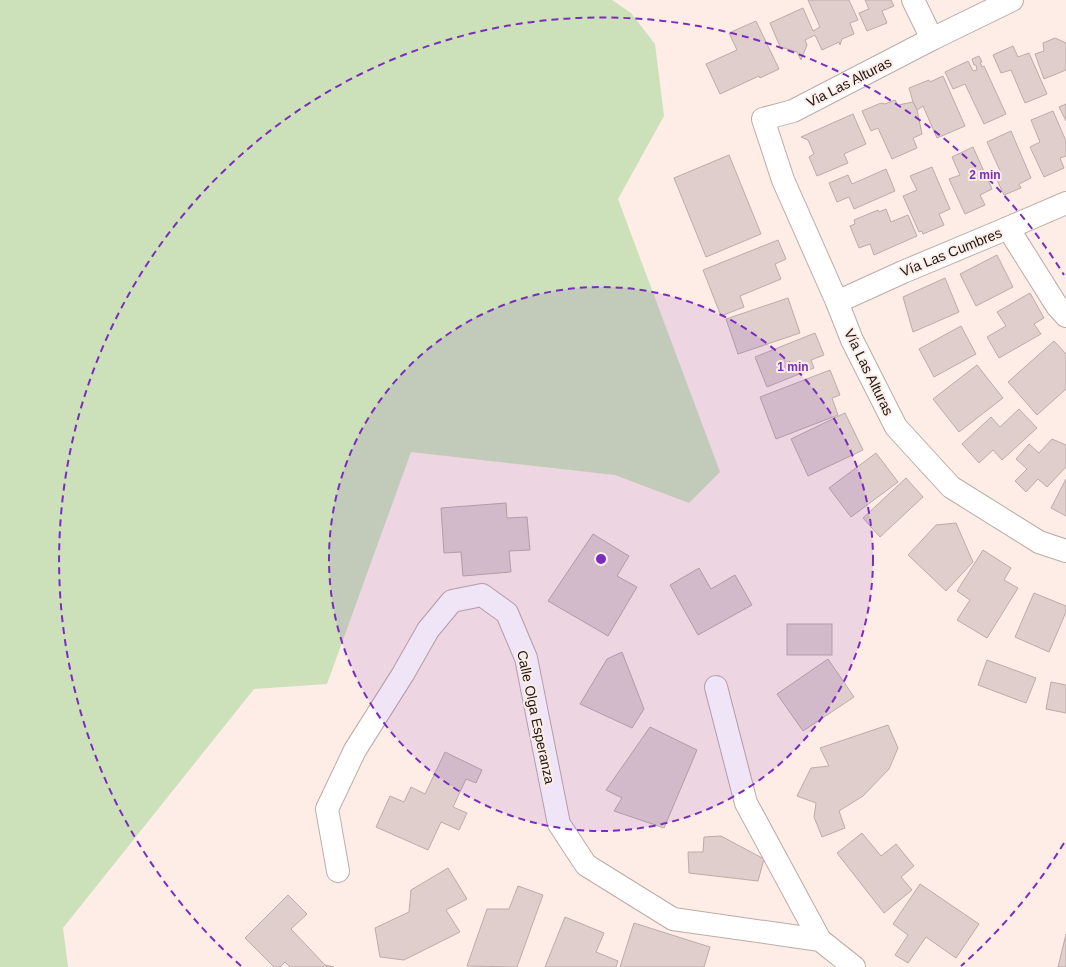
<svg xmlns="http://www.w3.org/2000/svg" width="1066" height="967" font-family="Helvetica,sans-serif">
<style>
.green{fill:#cce1b9}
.building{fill:#dfcecc;stroke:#bcaba9}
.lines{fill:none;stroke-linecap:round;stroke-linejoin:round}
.minor-casing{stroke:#bbaca6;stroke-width:24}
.minor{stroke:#fff;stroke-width:22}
.ring{fill:none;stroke:#7b2cbf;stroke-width:2;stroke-dasharray:7 5}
.labels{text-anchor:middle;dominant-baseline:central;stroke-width:4;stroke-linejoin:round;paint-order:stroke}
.street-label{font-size:14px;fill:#1c1614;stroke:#fdede6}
.centre{fill:#7b2cbf;stroke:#fdede6;stroke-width:2}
.ring-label{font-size:12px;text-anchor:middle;font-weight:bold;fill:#7b2cbf;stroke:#fdede6;stroke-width:4;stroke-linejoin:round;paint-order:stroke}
</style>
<rect width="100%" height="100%" fill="#fdede6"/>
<polygon class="green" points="0,0 612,0 631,13 655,44 664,116 618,199 720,472 689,503 615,475 411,452 327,684 254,689 63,928 68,967 0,967"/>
<g class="building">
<polygon points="808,0 849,0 858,20 850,23 854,34 842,39 840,45 839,42 822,50 815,35 805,40 807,45 801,60 797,52 784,48 781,49 770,23 803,8 813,31 820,27"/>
<polygon points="865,0 891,0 894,6 882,11 887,23 867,31 859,13 869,9"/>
<polygon points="756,21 779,69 760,78 759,76 720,94 706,64 737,50 729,33"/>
<polygon points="1055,38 1066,43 1066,70 1044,79 1035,54 1044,51 1043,43"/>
<polygon points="1013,46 1018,57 1029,53 1047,94 1025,103 1011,70 1001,73 993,55"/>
<polygon points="979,56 982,62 980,62 982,67 984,66 1006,114 984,124 965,84 953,89 945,72 968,61 973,71 977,70 976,65 974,65 972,59"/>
<polygon points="943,76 965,126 937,138 923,106 917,110 913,102 909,88 929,80 930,82"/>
<polygon points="895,100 898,105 913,102 917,110 922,134 913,138 917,148 892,159 878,128 871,131 862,111 881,103 885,104"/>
<polygon points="1066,104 1066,121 1059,107"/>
<polygon points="1053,111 1066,141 1066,156 1060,158 1064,168 1044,177 1030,147 1040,142 1031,120"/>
<polygon points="853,114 866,144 844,154 848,163 817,176 809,157 814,154 808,140 801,137"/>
<polygon points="1011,131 1031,178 1019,184 1021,188 1004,195 995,176 1001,173 987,142"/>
<polygon points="973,147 992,189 980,195 985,205 965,214 949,179 960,175 952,157"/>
<polygon points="729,155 761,234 706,257 674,178"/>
<polygon points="932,167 950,209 939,214 944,225 923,234 922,231 919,232 903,196 917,190 910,176"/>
<polygon points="886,169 895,191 854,209 849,197 837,202 829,183 848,175 852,184"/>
<polygon points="886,209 891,222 908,215 917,236 874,255 870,244 859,248 850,226 855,224 854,220 878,210 879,212"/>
<polygon points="778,240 786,259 775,264 781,279 740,296 744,307 721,316 703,270"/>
<polygon points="997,255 1013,287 976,306 960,274"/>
<polygon points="945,278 959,312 913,332 903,297"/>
<polygon points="1030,293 1044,318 1034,324 1041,334 999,358 987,337 1006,326 997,312"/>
<polygon points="788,298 800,333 738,354 726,319"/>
<polygon points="961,326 976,354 934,377 919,349"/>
<polygon points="815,333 824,355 811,360 814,368 767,387 755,357"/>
<polygon points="1054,341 1066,354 1066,389 1037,415 1008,382"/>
<polygon points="977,365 1003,398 959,432 933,399"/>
<polygon points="830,370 840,395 832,398 838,415 776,439 760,397"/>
<polygon points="1019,409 1037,428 1002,460 993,450 979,463 962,444 991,417 1000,427"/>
<polygon points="845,413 863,450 808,476 791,439"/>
<polygon points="1052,439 1066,445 1066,467 1047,487 1038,479 1026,492 1015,481 1027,469 1016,459 1029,444 1039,453"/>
<polygon points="876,453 898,482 851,517 829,488"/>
<polygon points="906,478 923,497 880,537 863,518"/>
<polygon points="1066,479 1066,516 1051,508"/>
<polygon points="506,503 507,518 527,517 530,550 509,551 511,572 463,576 461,552 444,553 441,508"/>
<polygon points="956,523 973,562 946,591 908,555 936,525"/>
<polygon points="593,534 629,556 617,576 637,587 608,636 548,601"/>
<polygon points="983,550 1011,568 1004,580 1018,588 987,638 957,620 970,600 957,591"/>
<polygon points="699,568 711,589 735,575 752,605 698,635 670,585"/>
<polygon points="1034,593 1066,606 1066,612 1049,652 1015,637"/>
<rect x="787" y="624" width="45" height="31"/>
<polygon points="622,652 644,709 632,728 580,704 607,659"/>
<polygon points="828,659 854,697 803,731 777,694"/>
<polygon points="987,660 1036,678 1026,703 978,685"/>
<polygon points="1051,682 1066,685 1066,713 1046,709"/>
<polygon points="888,725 898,748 889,769 863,796 839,811 845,828 822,837 814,817 816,803 797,796 811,768 829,766 820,748"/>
<polygon points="650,727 697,750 664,828 614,811 622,798 606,790"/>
<polygon points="445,752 482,770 476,783 466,779 453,807 467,813 459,830 441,822 428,850 376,827 390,796 404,802 411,787 425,794"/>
<polygon points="862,833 881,856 896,844 914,866 901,877 912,890 884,913 837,853"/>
<polygon points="721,836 764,859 758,881 689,873 688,852 703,852 704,837"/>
<polygon points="448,868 467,899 446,910 460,932 404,960 380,957 375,928 409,912 411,890"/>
<polygon points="920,884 979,924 956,958 926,937 908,963 895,955 908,935 893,924"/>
<polygon points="518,886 543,895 517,967 467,966 487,909 509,909"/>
<polygon points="288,895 307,914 291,929 325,965 334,967 290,967 285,962 280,967 274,967 245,938"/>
<polygon points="565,917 604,933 596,952 618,961 616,967 545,967"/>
<polygon points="634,923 710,947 704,967 620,967"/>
<polygon points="1066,934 1066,967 1058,967"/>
</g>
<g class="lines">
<g class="minor-casing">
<g id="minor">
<polyline points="913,0 932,39"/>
<polyline points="1012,0 932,39 793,111 763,119 783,180 837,302 852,340 896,427 951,487 1039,542 1066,551"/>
<polyline points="1008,228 1057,306 1066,316"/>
<polyline points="837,302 903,272 1008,228 1066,203"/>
<polyline points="716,687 746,803 820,940"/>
<polyline points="338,871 327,809 355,750 403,674 428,630 452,601 482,595 507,613 526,658 559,824 586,865 673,919 820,940 854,967"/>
</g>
</g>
<use href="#minor" class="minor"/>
</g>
<circle cx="601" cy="559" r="272" fill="#7b2cbf" fill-opacity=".12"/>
<g class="ring">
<circle cx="601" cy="559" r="272"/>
<path d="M1064 843A543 543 0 0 1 961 966M241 966A543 543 0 1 1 1064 275"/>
</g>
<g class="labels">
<g class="street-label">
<text transform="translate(849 82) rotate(-27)">Via Las Alturas</text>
<text transform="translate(951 252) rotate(-22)">Vía Las Cumbres</text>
<text transform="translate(869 372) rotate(64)">Vía Las Alturas</text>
<text transform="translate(536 717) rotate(78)">Calle Olga Esperanza</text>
</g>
</g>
<circle cx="601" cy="559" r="6" class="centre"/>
<g class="ring-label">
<text x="985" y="179">2 min</text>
<text x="793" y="371">1 min</text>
</g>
</svg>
